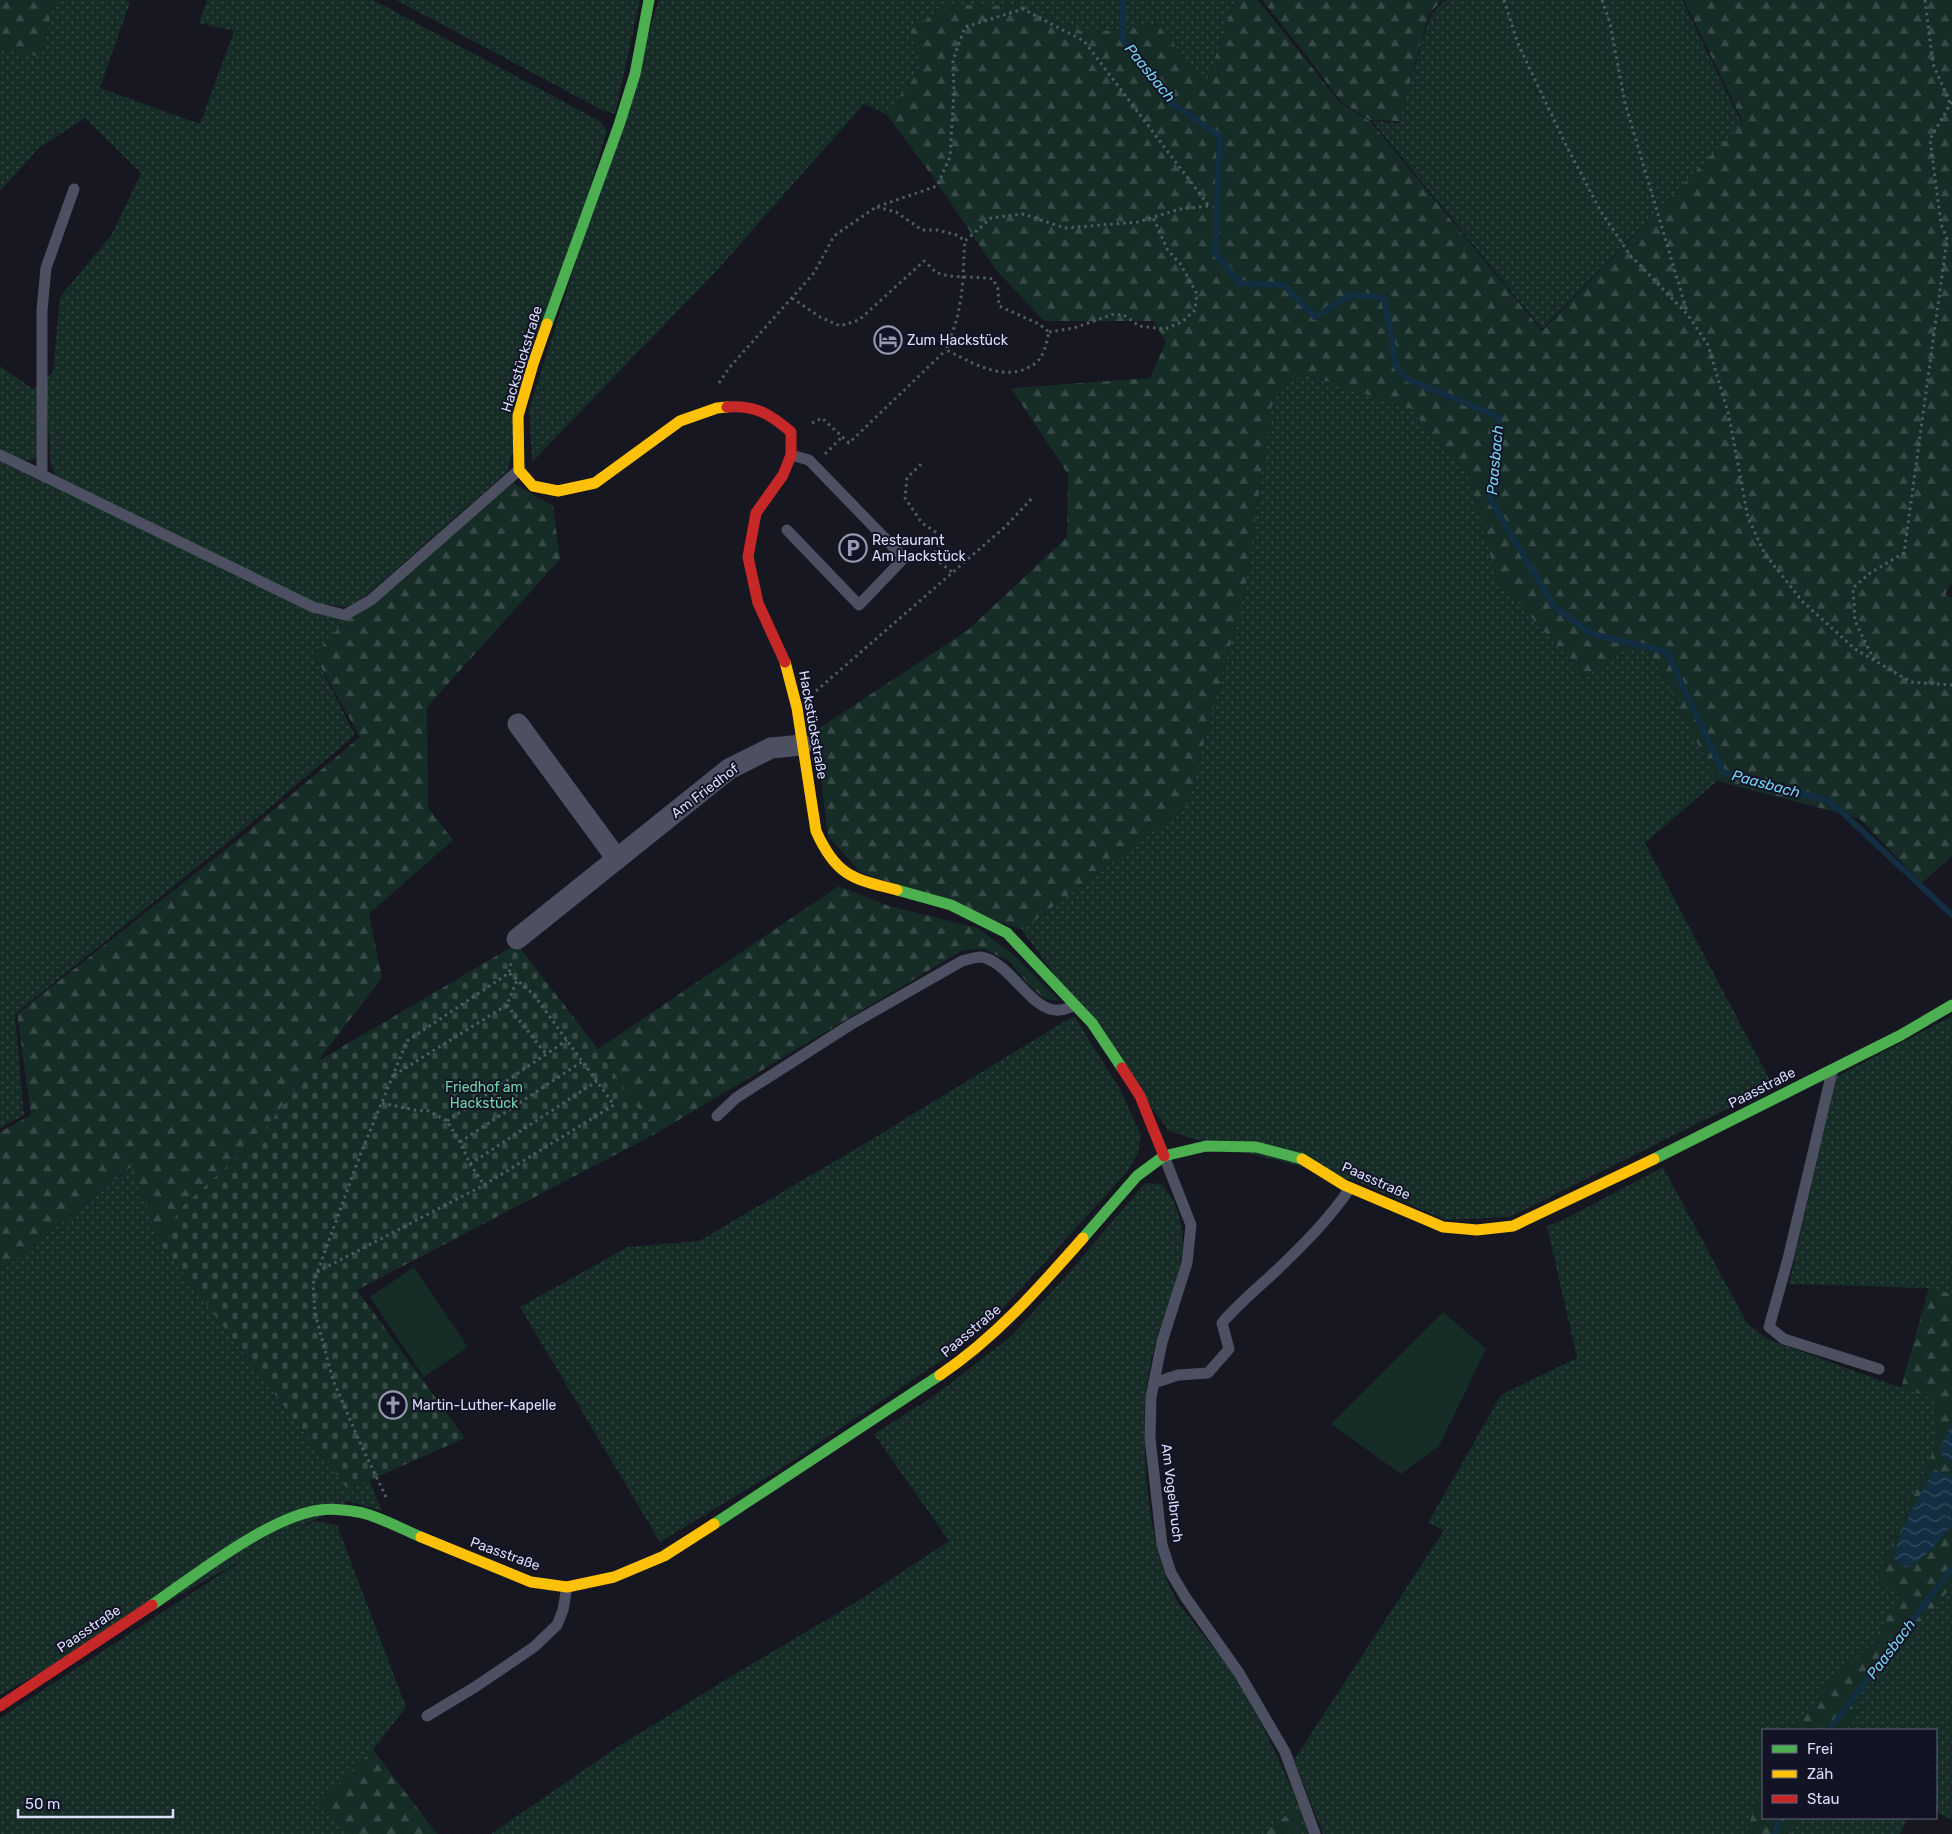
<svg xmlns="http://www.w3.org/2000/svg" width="1952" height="1834" font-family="Rubik,sans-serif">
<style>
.grass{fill:url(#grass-dots)}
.forest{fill:url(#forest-firs)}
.cemetery{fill:url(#cemetery-stones)}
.pitch{fill:#162c27}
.water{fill:url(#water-waves)}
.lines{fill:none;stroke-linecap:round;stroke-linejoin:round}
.stream{stroke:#132e41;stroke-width:6}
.path{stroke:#4d5d62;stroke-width:3;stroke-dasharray:2.5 4;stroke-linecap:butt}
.lane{stroke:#4c5061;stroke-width:11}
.street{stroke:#4c5061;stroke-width:21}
.fast{stroke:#4caf50;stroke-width:11}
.slow{stroke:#ffc107;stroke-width:11}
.jam{stroke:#c62828;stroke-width:11}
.labels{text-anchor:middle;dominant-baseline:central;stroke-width:4;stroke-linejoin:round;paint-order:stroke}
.poi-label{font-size:14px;fill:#dbdffb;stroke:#121325;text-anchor:start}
.street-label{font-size:14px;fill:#dbdffb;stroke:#121325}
.park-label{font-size:14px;fill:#6fd3a3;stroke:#121325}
.water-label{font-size:15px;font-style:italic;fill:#75d2ef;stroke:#121325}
</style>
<defs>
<pattern id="grass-dots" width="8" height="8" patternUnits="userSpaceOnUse" patternTransform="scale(1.25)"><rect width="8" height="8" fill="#162c27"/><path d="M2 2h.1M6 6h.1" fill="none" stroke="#374a47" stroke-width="1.8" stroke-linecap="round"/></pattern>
<pattern id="forest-firs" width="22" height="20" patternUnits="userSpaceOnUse" patternTransform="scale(1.25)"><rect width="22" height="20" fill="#162c27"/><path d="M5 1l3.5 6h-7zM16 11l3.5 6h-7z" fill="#374a47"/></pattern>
<pattern id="cemetery-stones" width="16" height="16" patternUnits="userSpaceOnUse" patternTransform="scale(1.25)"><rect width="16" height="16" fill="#162c27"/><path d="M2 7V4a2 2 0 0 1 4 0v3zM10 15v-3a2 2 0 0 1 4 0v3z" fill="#374a47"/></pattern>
<pattern id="water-waves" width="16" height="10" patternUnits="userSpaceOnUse" patternTransform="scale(1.25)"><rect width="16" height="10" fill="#132e41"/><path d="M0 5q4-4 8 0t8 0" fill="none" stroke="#354c5d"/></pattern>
</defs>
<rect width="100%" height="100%" fill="#161721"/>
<g class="grass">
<polygon points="55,0 125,0 130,2 100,88 200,124 234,31 199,23 207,0 373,0 600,121 607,130 507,472 362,599 347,607 321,604 311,601 56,477 50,460 46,378 53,372 60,297 112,234 141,173 85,118 39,148 0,191 0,48 40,57"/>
<polygon points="396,0 640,0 615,114 602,110"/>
<polygon points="659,0 1235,0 1206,84 1158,25 1086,33 1023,6 921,69 886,114 864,104 719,268 532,462 529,410"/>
<polygon points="1445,0 1682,0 1742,124 1542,329 1372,121 1398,123 1430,16"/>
<path d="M0,366L33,389L37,386L39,456C24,466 15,457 0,451Z"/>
<polygon points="1304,374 1409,408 1467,473 1497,579 1585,677 1617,651 1648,647 1717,781 1645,843 1773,1086 1510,1217 1445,1220 1356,1181 1187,1137 1168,1130 1022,930 1187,806 1245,591 1274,391"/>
<polygon points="0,458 345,621 314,655 355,735 243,830 15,1014 24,1115 0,1128"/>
<polygon points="1952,1016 1952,1820 1936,1812 1936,1730 1763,1730 1763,1818 1908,1818 1900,1834 1323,1834 1294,1760 1444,1530 1428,1523 1501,1395 1577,1358 1547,1226 1565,1219 1663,1167 1747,1323 1767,1339 1901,1388 1929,1288 1789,1284 1836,1077"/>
<polygon points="1075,1017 1121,1091 1141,1135 1138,1154 1127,1172 994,1318 945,1358 782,1468 660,1542 520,1307 628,1247 699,1241 874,1138 1070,1018"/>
<polygon points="133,1166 159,1242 347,1489 369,1480 382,1511 348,1501 0,1695 0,1272"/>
<path d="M1145,1183L1162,1184C1209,1242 1162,1305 1150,1366C1144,1395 1144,1423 1145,1453C1146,1495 1155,1562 1176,1599C1179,1606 1185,1611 1189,1617C1205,1638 1224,1658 1237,1680C1264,1725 1292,1785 1309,1834H491L616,1748L730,1677L858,1601L949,1541L874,1434L934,1396L1010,1337L1067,1275Z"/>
<polygon points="315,1521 337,1525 406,1707 373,1750 437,1834 0,1834 0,1718 264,1546"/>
</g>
<g class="forest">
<polygon points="0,0 55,0 40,57 0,48"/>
<polygon points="1235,0 1258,0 1341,104 1370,121 1542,331 1743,122 1684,0 1952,0 1952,582 1945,595 1952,598 1952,856 1922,883 1859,818 1717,781 1648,647 1617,651 1586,678 1497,579 1467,473 1409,408 1304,374 1274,391 1245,591 1187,806 1022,930 860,872 828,836 815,731 968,630 1067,537 1068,474 1011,388 1150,378 1166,342 1153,321 1044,321 996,270 933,177 886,114 921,69 910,30 949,5 1023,6 1086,33 1158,25 1206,84"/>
<polygon points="1262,0 1442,0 1429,14 1399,121 1370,120 1342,103 1299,46"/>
<polygon points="513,483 553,506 560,559 427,707 428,808 453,840 369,914 382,978 257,1139 182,1207 159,1242 132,1166 0,1272 0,1132 31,1115 17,1014 239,839 360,737 314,655 345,621"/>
<polygon points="839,886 889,906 978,928 1015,956 1060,1001 1045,999 1029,985 1009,961 984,949 963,950 655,1134 598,1049"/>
<polygon points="1929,1288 1952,1294 1952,1586 1902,1646 1858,1692 1855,1720 1847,1730 1793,1730 1828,1684 1873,1643 1899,1597 1877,1579 1934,1450 1936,1399 1901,1388"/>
<polygon points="373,1750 437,1834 352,1834 316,1806"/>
<polygon points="1763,1781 1763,1818 1796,1818 1790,1834 1746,1834"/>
<polygon points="1298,1806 1304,1819 1294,1834 1263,1834"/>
</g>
<polygon class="cemetery" points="517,944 598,1049 655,1134 357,1290 465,1438 348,1490 159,1242 182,1207 257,1139 318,1061"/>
<g class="pitch">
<polygon points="414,1267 468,1347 424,1377 370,1297"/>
<polygon points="1443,1312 1486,1349 1439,1446 1401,1474 1331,1424"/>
</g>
<g class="water">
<path d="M1952,1425V1462L1945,1460C1935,1450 1947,1435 1952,1425Z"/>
<path d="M1934,1469L1952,1477C1952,1486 1952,1519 1951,1525C1946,1536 1917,1566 1906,1568L1894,1559C1896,1533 1922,1493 1934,1469Z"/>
</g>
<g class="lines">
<g class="stream">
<polyline points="1123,0 1123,40 1167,100 1220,136 1215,253 1240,283 1284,285 1315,317 1351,294 1384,298 1397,368 1407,379 1499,417 1490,499 1554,606 1592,634 1667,652 1723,772 1830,801 1952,915"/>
<polyline points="1829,1730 1952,1568"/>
<polyline points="1775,1834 1779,1818"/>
</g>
<g class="path">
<polyline points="1504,0 1518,44 1565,143 1600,210 1630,255 1688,315 1708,345 1729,416 1748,518 1765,554 1802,601 1855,649 1911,682 1952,685"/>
<polyline points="1602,0 1610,23 1625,103 1687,312"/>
<polyline points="1925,0 1933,64 1950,103"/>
<polyline points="877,207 896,212 922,230 937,230 957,235 965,241 991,218 1023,214 1065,228 1138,222 1180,209 1208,206"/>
<path d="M792,298L820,317L840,326L859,320L924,261C928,264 932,269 936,272C950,279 977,276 993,279L998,289L999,306L1039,324L1049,332C1047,339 1046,348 1042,355C1039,362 1032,366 1025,369C998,380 970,361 946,350C951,336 957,322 959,308C964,287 963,263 965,241"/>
<polyline points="1049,332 1074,328 1114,314 1124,315 1139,326 1165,329 1182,322 1195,310 1197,294 1181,265 1167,249 1153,217"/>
<polyline points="719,383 729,368 814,273 834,236 876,207 937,186 950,157 954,93 953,60 965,27 1023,9 1084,41 1209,206"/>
<polyline points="812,423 822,418 849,443 946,350"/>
<polyline points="825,454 842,437"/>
<polyline points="921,464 907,478 905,498 922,523 943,537 935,552 928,553"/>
<polyline points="917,556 928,553 952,572"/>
<polyline points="1874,660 1855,621 1853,588 1870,573 1904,553 1947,239 1941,224 1930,139 1952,101"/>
<polyline points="816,691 1006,526 1034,496"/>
<polyline points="507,1005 546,1054"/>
<polyline points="394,1075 507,1005 517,980"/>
<polyline points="382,1103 414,1110 429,1111 447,1121 460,1142 470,1164 484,1185"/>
<polyline points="447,1121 567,1040"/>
<polyline points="460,1142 583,1061"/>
<polyline points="470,1164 597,1081"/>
<polyline points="317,1272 484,1185 614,1105 534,995 509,973"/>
<polyline points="386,1497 361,1445 333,1380 315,1313 313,1284 359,1158 407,1041 509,973 512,959"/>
</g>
<g class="lane">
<polyline points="74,189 46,268 42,310 42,475 313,607 345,615 371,600 519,470"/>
<polyline points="0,455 42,475"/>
<polyline points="787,530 859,605 904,558 809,460 791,455"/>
<polyline points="1832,1072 1788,1259 1769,1327 1784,1339 1879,1369"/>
<path d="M717,1116L736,1098L850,1025L962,961C967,960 975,957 981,957C1010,961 1032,1014 1060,1010C1064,1010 1070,1007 1074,1006"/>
<polyline points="1164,1156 1191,1225 1187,1263 1162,1342 1151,1397 1150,1438 1162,1545 1171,1573 1186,1598 1239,1673 1285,1752 1315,1834"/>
<path d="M1154,1383L1178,1375L1208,1373L1229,1349L1222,1323C1239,1303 1259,1287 1278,1269C1304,1244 1330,1218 1350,1188"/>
<polyline points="427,1716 475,1687 534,1647 557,1625 563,1610 567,1587"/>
</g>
<g class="street">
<polyline points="518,724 617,859"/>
<polyline points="517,939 729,769 771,748 802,745"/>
</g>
<g class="fast">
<polyline points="547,324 619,125 635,74 649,0"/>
<polyline points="897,890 951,905 1007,933 1092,1023 1122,1068"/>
<polyline points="1654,1159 1901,1035 1952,1005"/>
<polyline points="1083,1238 1137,1176 1164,1156 1206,1146 1256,1147 1302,1159"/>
<polyline points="714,1524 940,1375"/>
<path d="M152,1605C194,1576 270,1516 320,1510C332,1508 346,1510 358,1512C374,1514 404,1530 421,1537"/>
</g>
<g class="slow">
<polyline points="547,324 533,364 518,416 519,470 533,486 558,491 595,483 680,421 717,408 727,407"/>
<path d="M785,662L797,708L816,831C836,876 853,879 897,890"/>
<polyline points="1302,1159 1344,1185 1443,1227 1477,1230 1513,1226 1654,1159"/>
<path d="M940,1375C995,1338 1039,1288 1083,1238"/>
<polyline points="421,1537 531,1582 567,1587 614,1577 664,1556 714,1524"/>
</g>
<g class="jam">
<path d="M727,407C756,405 770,414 791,432V455L783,475L756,513L748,557L758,603L785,662"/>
<polyline points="1122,1068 1140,1096 1164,1156"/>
<polyline points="0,1706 152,1605"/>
</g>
</g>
<defs>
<g id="hotel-ring" transform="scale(1.4375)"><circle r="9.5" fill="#121325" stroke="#9699af" stroke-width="1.5"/><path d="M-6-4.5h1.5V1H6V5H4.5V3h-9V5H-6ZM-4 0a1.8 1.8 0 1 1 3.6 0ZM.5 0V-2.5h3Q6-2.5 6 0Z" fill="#9699af"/></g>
<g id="parking-ring" transform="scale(1.4375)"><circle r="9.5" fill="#121325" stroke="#9699af" stroke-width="1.5"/><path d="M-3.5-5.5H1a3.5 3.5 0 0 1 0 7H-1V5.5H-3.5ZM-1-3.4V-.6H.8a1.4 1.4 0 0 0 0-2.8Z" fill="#9699af"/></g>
<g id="church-ring" transform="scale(1.4375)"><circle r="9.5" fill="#121325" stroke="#9699af" stroke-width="1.5"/><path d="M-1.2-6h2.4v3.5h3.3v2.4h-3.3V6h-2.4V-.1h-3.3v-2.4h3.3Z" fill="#9699af"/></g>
</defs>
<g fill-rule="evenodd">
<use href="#hotel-ring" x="888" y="340"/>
<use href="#parking-ring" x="853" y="548"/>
<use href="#church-ring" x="393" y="1405"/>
</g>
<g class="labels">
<g class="poi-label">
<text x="907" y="340">Zum Hackstück</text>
<text x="872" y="540">Restaurant<tspan x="872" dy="16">Am Hackstück</tspan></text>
<text x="412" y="1405">Martin-Luther-Kapelle</text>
</g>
<g class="street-label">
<text transform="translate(522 359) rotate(-73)">Hackstückstraße</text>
<text transform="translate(813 725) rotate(80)">Hackstückstraße</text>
<text transform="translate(705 791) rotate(-37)">Am Friedhof</text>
<text transform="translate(1762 1088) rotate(-27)">Paasstraße</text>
<text transform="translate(1376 1181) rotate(24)">Paasstraße</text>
<text transform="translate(971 1331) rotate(-40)">Paasstraße</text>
<text transform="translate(1172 1493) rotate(83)">Am Vogelbruch</text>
<text transform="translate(505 1554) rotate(20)">Paasstraße</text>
<text transform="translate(89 1629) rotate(-34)">Paasstraße</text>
</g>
<g class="park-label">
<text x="484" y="1087">Friedhof am<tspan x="484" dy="16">Hackstück</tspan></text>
</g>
<g class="water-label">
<text transform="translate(1150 73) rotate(51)">Paasbach</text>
<text transform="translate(1495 460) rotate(-85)">Paasbach</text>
<text transform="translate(1766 784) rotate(15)">Paasbach</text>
<text transform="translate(1891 1649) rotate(-53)">Paasbach</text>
</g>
</g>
<rect x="1762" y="1729" width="175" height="90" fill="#121325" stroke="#62657b"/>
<rect x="1772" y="1745" width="25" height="8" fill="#4caf50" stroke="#62657b"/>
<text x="1807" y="1754" font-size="15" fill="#dbdffb">Frei</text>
<rect x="1772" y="1770" width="25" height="8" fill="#ffc107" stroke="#62657b"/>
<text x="1807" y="1779" font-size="15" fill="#dbdffb">Zäh</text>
<rect x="1772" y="1795" width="25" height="8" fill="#c62828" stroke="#62657b"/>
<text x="1807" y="1804" font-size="15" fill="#dbdffb">Stau</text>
<path d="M18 1809v8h155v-8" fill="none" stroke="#dbdffb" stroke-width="2.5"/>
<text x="25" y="1809" font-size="15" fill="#dbdffb" stroke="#121325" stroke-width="4" paint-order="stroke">50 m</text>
</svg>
